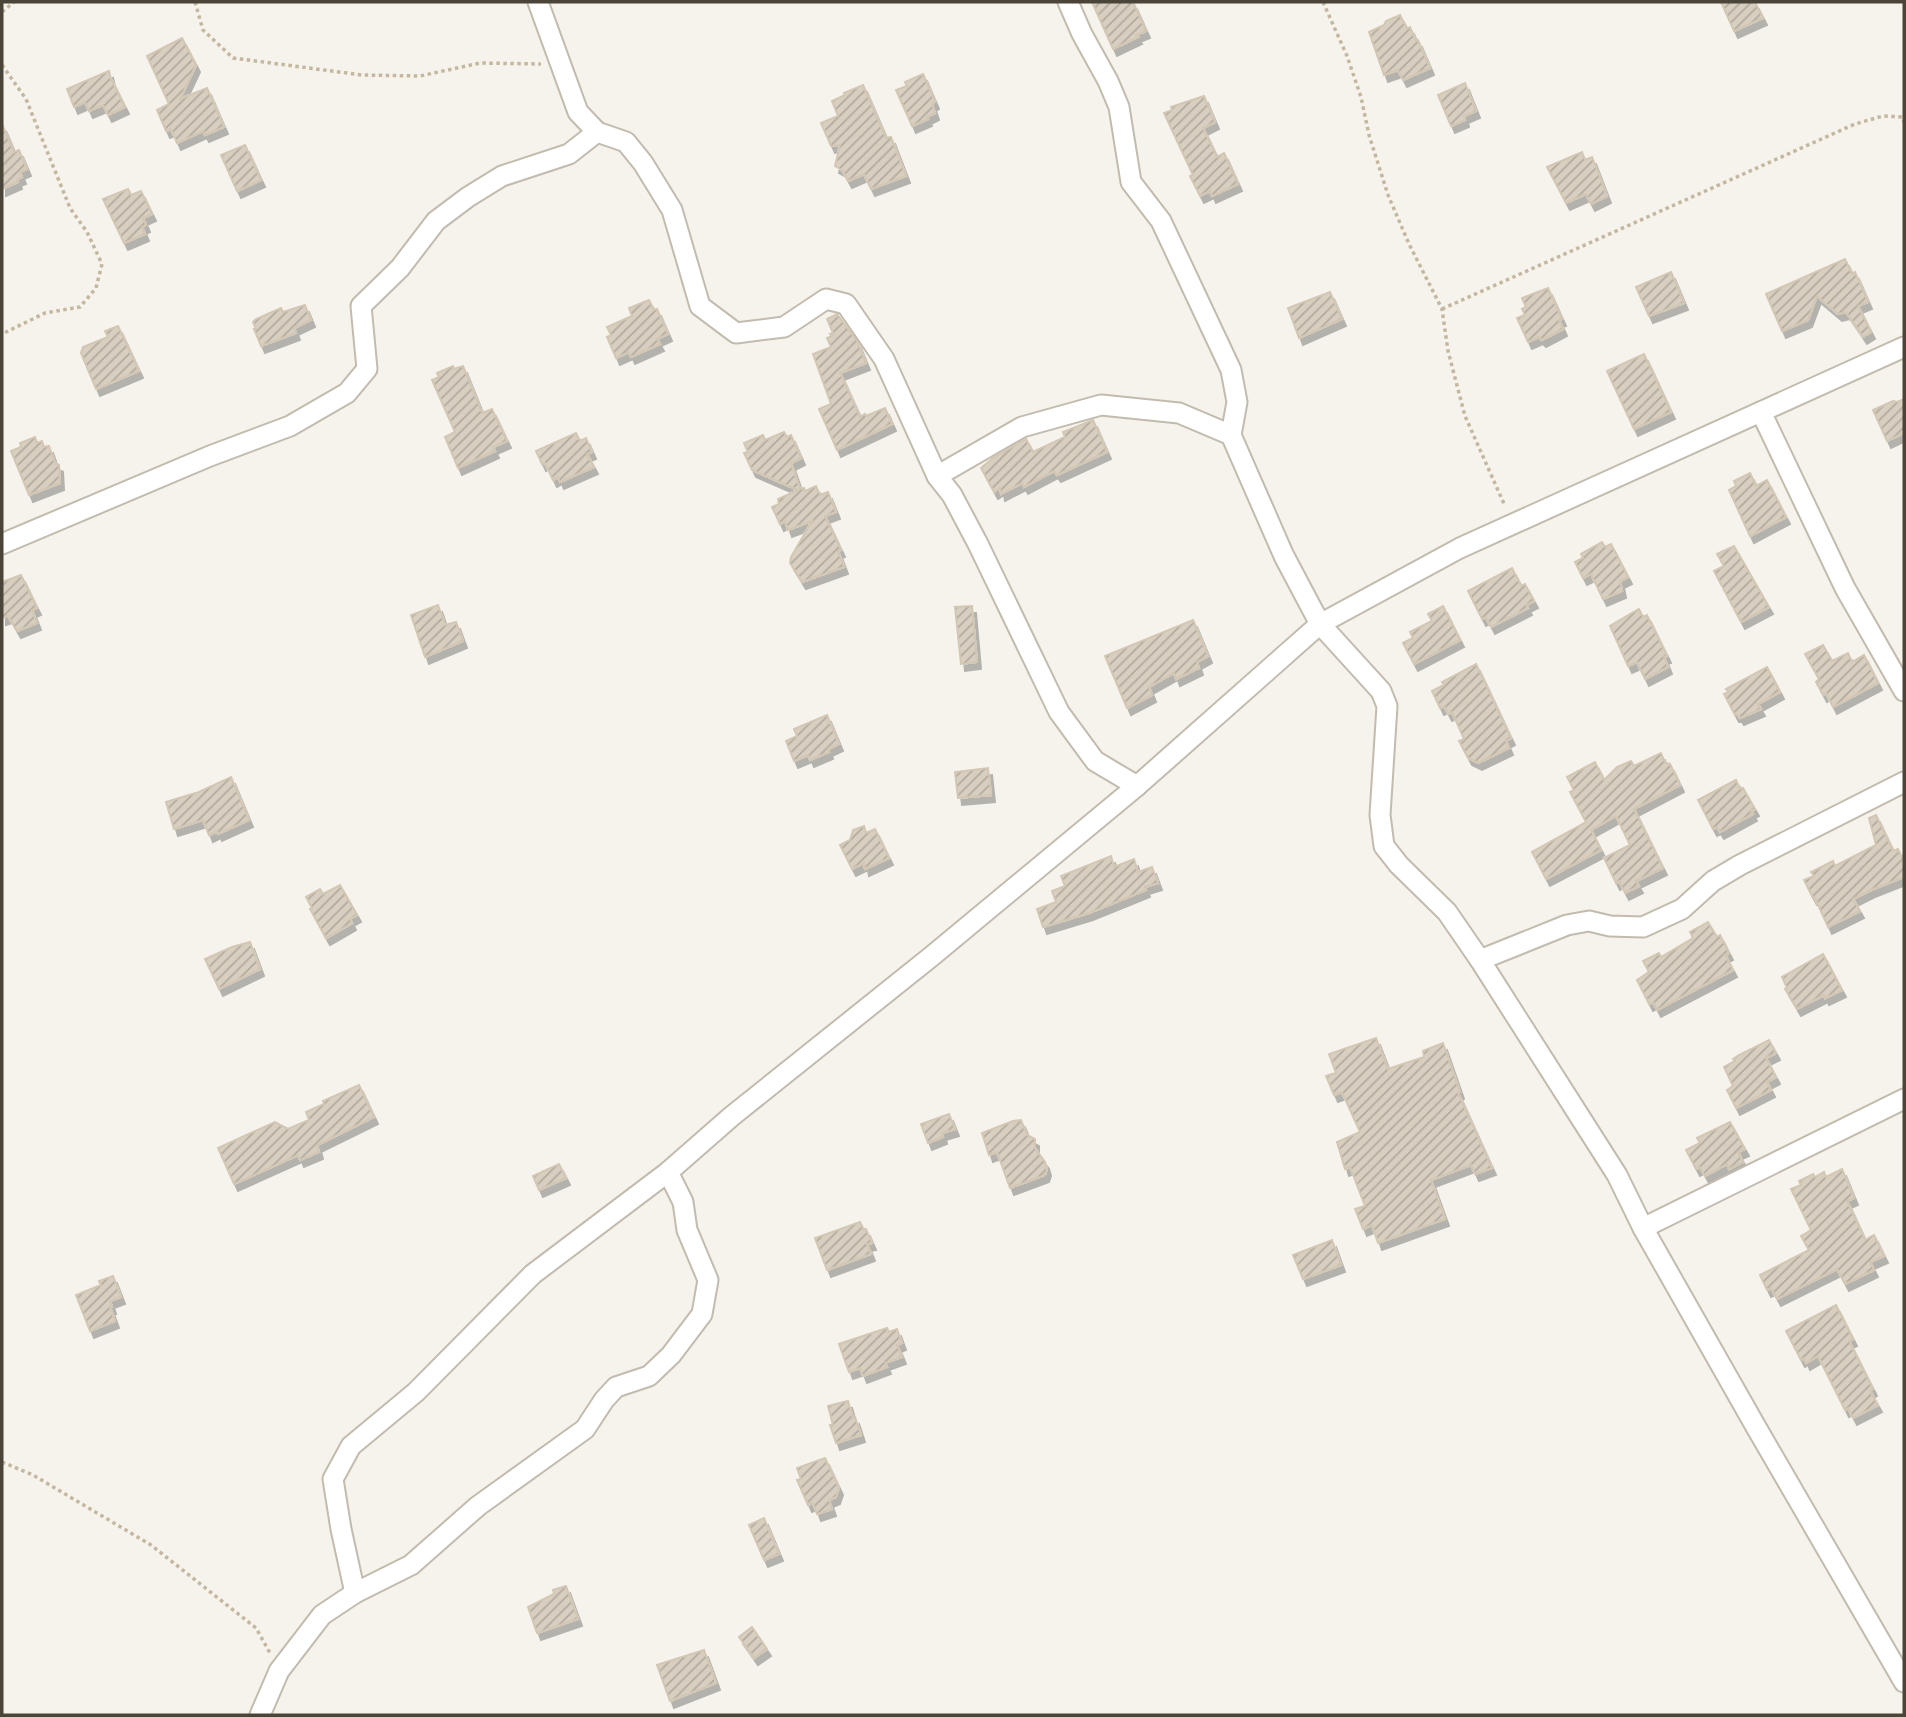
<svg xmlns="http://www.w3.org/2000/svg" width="1906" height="1717" font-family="'DejaVu Sans',sans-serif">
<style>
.building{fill:url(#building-hatch);stroke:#d3c7b4;stroke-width:2;filter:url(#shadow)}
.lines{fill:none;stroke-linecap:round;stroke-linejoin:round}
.minor-casing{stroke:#c2bbae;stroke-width:23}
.path{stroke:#c4b79f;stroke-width:3.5;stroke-dasharray:3.5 3.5;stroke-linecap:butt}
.minor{stroke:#fff;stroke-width:19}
</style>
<defs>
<pattern id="building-hatch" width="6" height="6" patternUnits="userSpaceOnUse" patternTransform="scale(1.75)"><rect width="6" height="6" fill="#d8cfc1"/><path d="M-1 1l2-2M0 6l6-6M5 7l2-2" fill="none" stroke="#b1aa9e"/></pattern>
<filter id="shadow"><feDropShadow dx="4" dy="7" stdDeviation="0" flood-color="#0004"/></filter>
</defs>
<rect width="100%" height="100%" fill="#f6f3ec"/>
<g class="building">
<polygon points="1092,2 1133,2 1146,31 1136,35 1138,37 1113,49"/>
<polygon points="1721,2 1755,2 1763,18 1734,31"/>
<polygon points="1400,15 1407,29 1410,27 1416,41 1418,40 1430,68 1403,80 1398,70 1384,75 1369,32 1384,25 1386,21"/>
<polygon points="182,38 196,65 180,99 207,88 224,127 205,135 203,131 177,143 171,129 166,131 157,110 169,104 147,56"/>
<polygon points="109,71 111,79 125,107 108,115 103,105 89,111 85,102 74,107 67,89"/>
<polygon points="923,74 935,102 932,104 935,113 927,117 928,119 912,126 896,90 907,86 905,82"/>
<polygon points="1465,83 1476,111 1464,116 1465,120 1451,126 1438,95"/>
<polygon points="863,85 886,138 891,137 906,176 871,189 864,174 848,181 842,170 835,166 840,145 831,146 821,123 838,116 832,101 845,95 844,93"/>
<polygon points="1204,96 1215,122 1203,128 1217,157 1224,153 1238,184 1212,196 1210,191 1200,196 1190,176 1193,175 1164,113 1172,110 1171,107"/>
<polygon points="2,124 14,152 19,150 27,169 20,172 22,177 17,179 18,182 2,189"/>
<polygon points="245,145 261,180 237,191 221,155"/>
<polygon points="1582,152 1585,160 1592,157 1607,196 1591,204 1586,194 1566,203 1547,167"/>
<polygon points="128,189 131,195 141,191 152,214 143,218 146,225 142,227 145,234 124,243 103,199"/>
<polygon points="1845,259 1852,274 1855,272 1868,302 1858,306 1871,332 1863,337 1846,312 1838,314 1817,296 1808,320 1782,331 1766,294"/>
<polygon points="1671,272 1684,303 1649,316 1636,287"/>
<polygon points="1548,288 1562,319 1559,320 1563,329 1542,340 1539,337 1528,342 1517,318 1525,315 1522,309 1526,307 1522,298"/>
<polygon points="1330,292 1342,319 1299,338 1288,308"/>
<polygon points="649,300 654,310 657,309 668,334 657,339 660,344 631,357 629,352 616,358 607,337 611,335 607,327 632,316 629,308"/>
<polygon points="305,305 311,320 294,328 296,333 261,346 254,329 256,329 253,322 256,319 281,308 283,312"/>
<polygon points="837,314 857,341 866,363 840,373 860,417 865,414 866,416 885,408 892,424 837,450 819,409 831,404 813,354 831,347 827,338 832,336 830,334 833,333 827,319"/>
<polygon points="118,326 139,371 96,389 81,353 83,347 108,337 105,331"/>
<polygon points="1644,354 1671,412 1634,429 1607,371"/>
<polygon points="453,366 454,369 463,366 482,413 492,409 507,441 493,447 495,451 458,468 445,437 455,432 432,380 439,377 437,373"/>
<polygon points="1904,399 1904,433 1887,441 1873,410 1893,401 1897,402"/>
<polygon points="1093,420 1107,452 1057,475 1054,471 1024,487 1022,483 1001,494 1000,488 994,492 981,468 993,458 1026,439 1033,452 1065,437 1063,432"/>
<polygon points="784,432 787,437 791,435 801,458 791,463 800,489 804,488 805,491 816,486 820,495 828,492 836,512 825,516 841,550 838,551 844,567 802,582 790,563 791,557 812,521 788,530 785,521 780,524 772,507 779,504 778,499 798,490 752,470 744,453 748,452 744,443 763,435 765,440"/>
<polygon points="576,433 580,441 586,438 592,452 587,454 594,467 560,482 558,477 553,480 545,463 542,464 536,451"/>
<polygon points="35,437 37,443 42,441 44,447 49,446 55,463 59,465 60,483 29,495 11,451 21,447 20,443"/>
<polygon points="1750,473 1756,486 1767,480 1786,517 1750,536 1729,490 1736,486 1734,481"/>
<polygon points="1602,542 1605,547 1611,544 1628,577 1620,581 1622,591 1603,599 1591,574 1583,578 1575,562 1583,558 1581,554"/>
<polygon points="1734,546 1769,607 1741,622 1714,571 1724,566 1717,554"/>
<polygon points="1512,568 1521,586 1525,584 1534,601 1526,605 1528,608 1491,627 1486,617 1482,619 1468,591"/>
<polygon points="21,575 37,608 32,610 37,623 17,631 8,616 2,618 2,582"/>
<polygon points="438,605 445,625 456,622 463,641 425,657 411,615"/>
<polygon points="972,606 977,662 961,664 955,607"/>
<polygon points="1443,606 1460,640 1414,664 1403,643 1413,638 1410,632 1432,621 1428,614"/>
<polygon points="1639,609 1643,617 1647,615 1667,656 1664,657 1668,667 1645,679 1637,662 1628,666 1610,626"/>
<polygon points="1193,620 1208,656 1197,662 1199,668 1176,679 1174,673 1149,687 1152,695 1127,708 1105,656"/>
<polygon points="1823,645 1832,661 1848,653 1852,662 1864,655 1878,683 1833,707 1826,693 1823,695 1816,682 1819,679 1805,654"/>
<polygon points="1476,664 1511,738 1506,741 1509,748 1478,763 1468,758 1459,741 1464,739 1452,712 1448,714 1444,706 1440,708 1432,691 1444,685 1442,682"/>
<polygon points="1767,667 1780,692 1758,704 1761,709 1740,718 1738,715 1735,715 1724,694 1729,692 1726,689"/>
<polygon points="827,715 839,744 828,749 829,752 810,760 808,755 794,761 786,741 797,736 794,729"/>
<polygon points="1661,753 1665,763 1670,764 1680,785 1634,809 1663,868 1636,881 1639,886 1625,893 1619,881 1616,883 1604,858 1630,845 1616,816 1591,830 1601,850 1546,879 1532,852 1586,822 1570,792 1574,790 1567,777 1595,762 1604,780 1617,767 1631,761 1634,766"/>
<polygon points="988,768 991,795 958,798 955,772"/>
<polygon points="231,777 249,820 218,834 217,831 209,835 203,820 174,829 166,802 199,792"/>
<polygon points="1736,780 1740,789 1743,788 1755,809 1751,811 1753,814 1720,832 1717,827 1713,829 1698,800"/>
<polygon points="1876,815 1893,851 1898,849 1904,862 1904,877 1871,890 1853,899 1860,911 1828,927 1815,898 1813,898 1804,880 1814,876 1811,872 1833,861 1835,866 1876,845 1869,818"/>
<polygon points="864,826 866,833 875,829 889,858 865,869 864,863 852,869 840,845 850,840 853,830"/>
<polygon points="1111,856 1114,867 1134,859 1138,872 1152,867 1158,883 1145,887 1146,890 1089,913 1043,927 1037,909 1056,902 1052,891 1065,886 1061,876"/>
<polygon points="340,885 357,915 350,919 352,923 326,938 310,909 312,908 306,897 320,889 323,894"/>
<polygon points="1708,922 1717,937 1720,935 1729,953 1725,955 1733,970 1657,1010 1653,1002 1649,1004 1637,980 1649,972 1643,961 1659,953 1661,957 1693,938 1690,932"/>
<polygon points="250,942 260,969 219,989 205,959 232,947"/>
<polygon points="1823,954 1842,990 1825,998 1824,995 1797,1009 1785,989 1787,988 1782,977"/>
<polygon points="1376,1038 1388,1069 1424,1057 1423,1051 1443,1043 1460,1092 1458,1093 1492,1168 1475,1174 1471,1165 1431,1180 1445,1219 1378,1243 1372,1225 1363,1229 1355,1209 1365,1206 1350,1167 1345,1169 1337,1142 1360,1132 1342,1092 1334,1095 1326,1076 1336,1073 1329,1054"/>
<polygon points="1769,1040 1776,1053 1766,1058 1776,1077 1767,1082 1771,1090 1736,1108 1727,1090 1733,1086 1724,1067 1735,1061 1733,1059 1739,1055"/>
<polygon points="359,1085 374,1117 317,1145 319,1152 300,1160 298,1155 234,1184 218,1148 275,1122 288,1129 309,1120 306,1112 324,1104 323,1101"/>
<polygon points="949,1114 955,1129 942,1133 943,1137 928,1143 921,1124"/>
<polygon points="1021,1120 1027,1135 1035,1139 1035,1148 1045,1162 1047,1169 1045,1175 1010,1188 997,1152 989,1155 982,1133 1013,1121"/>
<polygon points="1730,1122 1745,1149 1738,1152 1743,1162 1729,1169 1727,1164 1705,1176 1700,1167 1696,1169 1686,1150 1700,1143 1697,1138"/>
<polygon points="559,1164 566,1178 539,1190 533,1176"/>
<polygon points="1842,1169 1854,1198 1847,1201 1865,1240 1874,1235 1884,1256 1870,1262 1874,1270 1845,1284 1837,1269 1777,1299 1771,1288 1767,1290 1760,1275 1809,1250 1801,1236 1811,1230 1791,1189 1801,1185 1799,1181 1813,1174 1815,1177 1824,1172 1826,1177"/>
<polygon points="860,1222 864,1230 866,1229 872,1243 867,1244 871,1254 827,1270 815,1238"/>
<polygon points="1332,1240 1341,1265 1303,1279 1293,1255"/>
<polygon points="113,1276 121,1297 110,1301 112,1307 110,1307 115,1321 90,1331 76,1295 101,1285 99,1281"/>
<polygon points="1836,1305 1853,1339 1849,1341 1873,1389 1870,1391 1878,1405 1853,1418 1848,1408 1845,1410 1818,1356 1806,1363 1804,1358 1801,1360 1786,1331"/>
<polygon points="887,1328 889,1332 897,1329 902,1343 897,1345 902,1357 885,1363 887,1367 863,1376 860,1368 849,1372 839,1344"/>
<polygon points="848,1401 853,1418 855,1417 861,1435 836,1443 830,1425 833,1425 828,1406"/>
<polygon points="825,1458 839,1488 836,1497 829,1500 832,1509 817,1514 813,1503 808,1505 797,1480 801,1479 797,1468"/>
<polygon points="764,1518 779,1554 764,1560 749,1525"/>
<polygon points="566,1586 578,1619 537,1633 528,1607 554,1594 553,1590"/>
<polygon points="752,1627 767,1649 754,1658 739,1637"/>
<polygon points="704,1650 716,1683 670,1701 657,1665"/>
</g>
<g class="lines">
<g class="minor-casing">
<g id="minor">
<polyline points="538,2 578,112 597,132 626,142 643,163 672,210 700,306 736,333 784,327 826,299 846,304 884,359 937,476 1022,427 1101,405 1179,413 1231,435 1284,556 1320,624 1381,691 1387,706 1380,815 1384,846 1399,865 1447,912 1480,960 1617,1175 1643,1228 1756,1427 1904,1682"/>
<polyline points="1068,2 1082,34 1108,81 1119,107 1131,182 1161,221 1231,370 1237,402 1231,435"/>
<polyline points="1761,412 1845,588 1904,691"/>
<polyline points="937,476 952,495 978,544 1059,712 1095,761 1137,786"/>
<polyline points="2,544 210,456 290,426 347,393 367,369 361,306 400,268 436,221 468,197 502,176 569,154 597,132"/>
<polyline points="1480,960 1567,925 1589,921 1610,926 1643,927 1682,909 1713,881 1740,865 1904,782"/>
<polyline points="1643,1228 1904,1099"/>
<polyline points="355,1593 341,1529 333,1479 351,1446 416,1392 533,1274 668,1172 732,1116 932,956 1137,786 1320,624 1460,548 1904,347"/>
<polyline points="260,1715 279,1671 322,1615 355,1593 411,1565 478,1506 585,1429 604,1400 616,1387 649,1376 671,1355 702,1314 708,1280 687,1230 683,1202 668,1172"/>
</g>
</g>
<g class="path">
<polyline points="195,2 203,30 233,58 362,75 420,76 480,63 541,64"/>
<polyline points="1323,2 1347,56 1361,97 1369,135 1388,195 1409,244 1442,309 1448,351 1465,416 1505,506"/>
<polyline points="2,12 14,2"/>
<polyline points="2,65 26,99 70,208 87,232 102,264 96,288 80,307 45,313 2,334"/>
<polyline points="1442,309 1855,124 1883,116 1902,117 1904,122"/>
<polyline points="2,1462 33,1475 151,1545 256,1628 270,1653"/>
</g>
<use href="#minor" class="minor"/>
</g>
<rect width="1906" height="1717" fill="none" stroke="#4b4439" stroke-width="7"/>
</svg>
